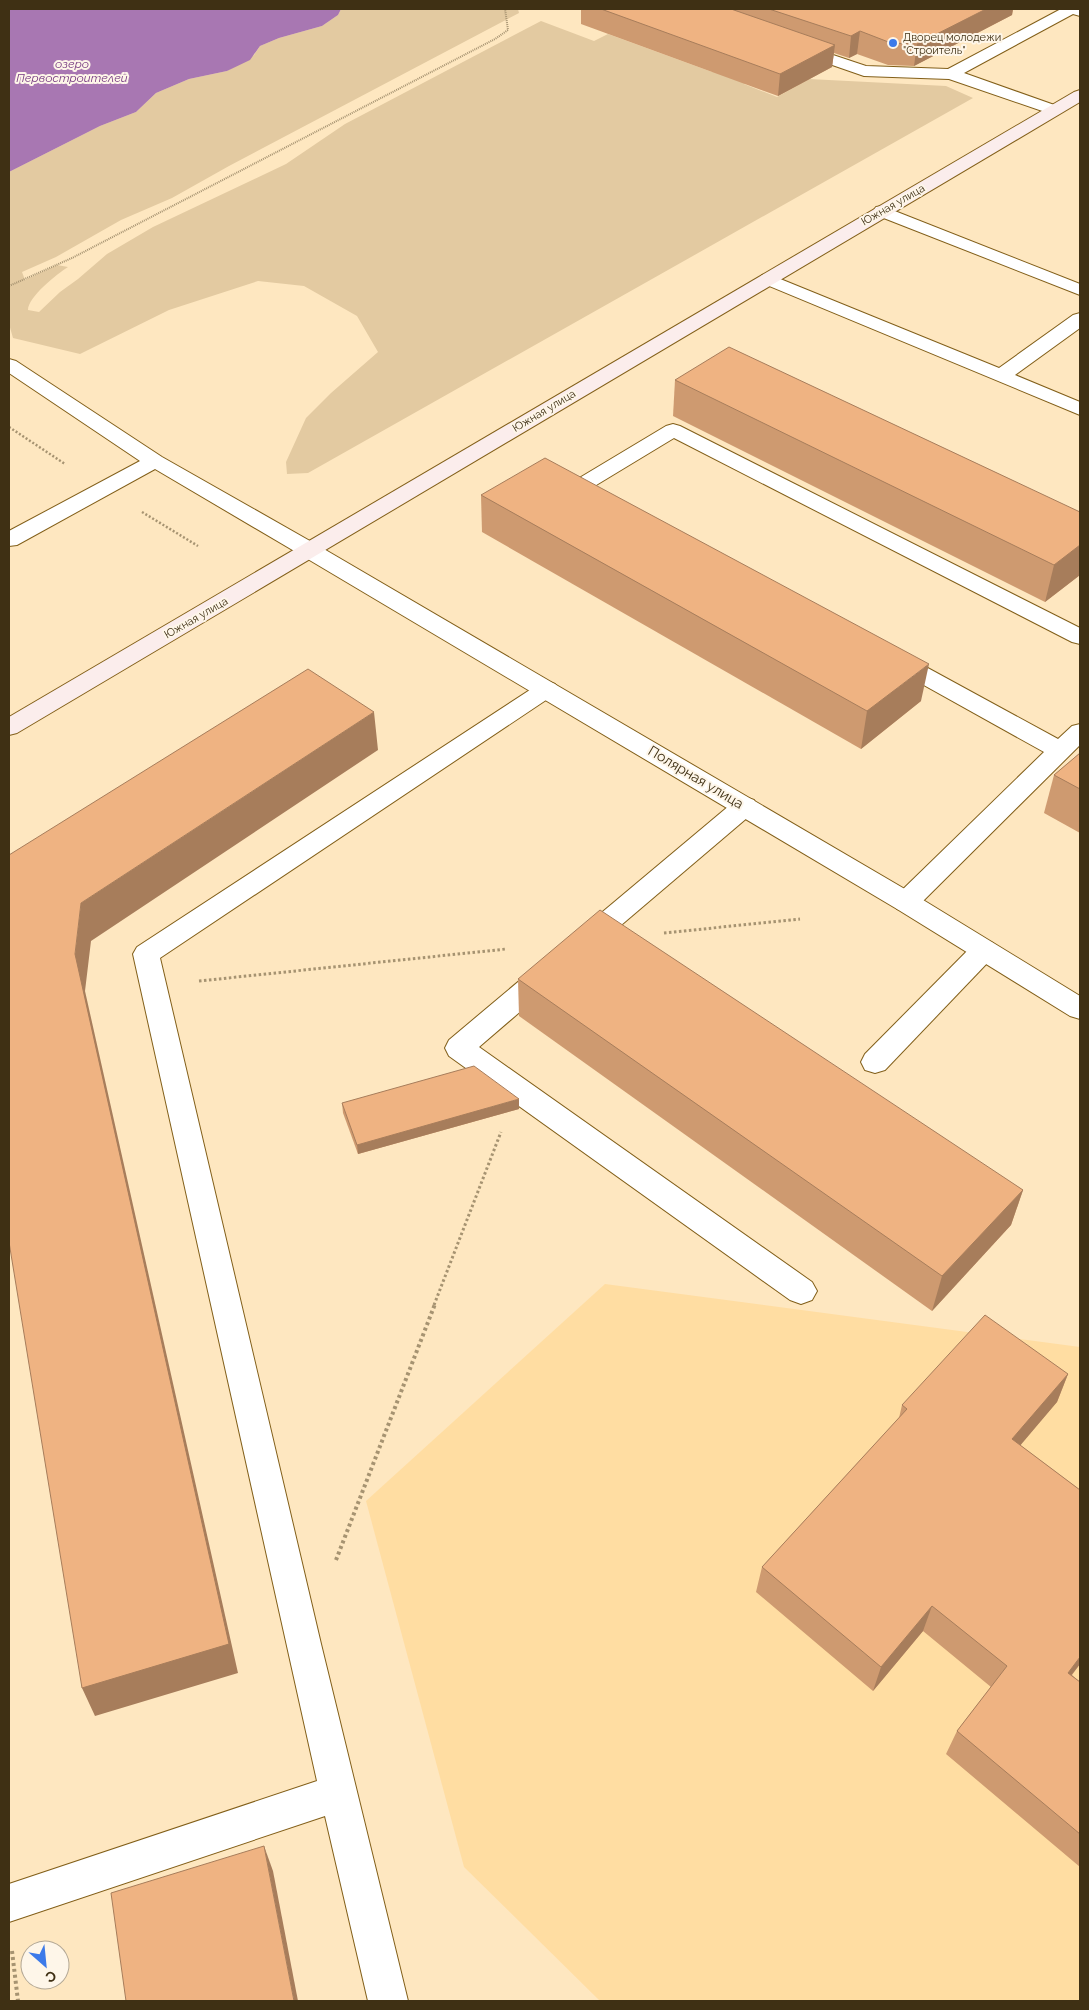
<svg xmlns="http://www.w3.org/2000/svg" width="1089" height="2010" font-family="Raleway,sans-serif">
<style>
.built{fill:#ffdda2}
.green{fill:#e3caa1}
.water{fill:#a877b2}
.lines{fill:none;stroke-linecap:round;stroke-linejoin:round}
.lane-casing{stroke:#825f19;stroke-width:2}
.street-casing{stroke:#825f19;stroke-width:2}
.secondary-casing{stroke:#825f19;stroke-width:2}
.path-far3{stroke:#a69371;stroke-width:2;stroke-dasharray:1 1;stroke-linecap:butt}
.path-far2{stroke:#a69371;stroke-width:2.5;stroke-dasharray:2 2;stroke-linecap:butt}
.path-far1{stroke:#a69371;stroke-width:3;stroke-dasharray:2.5 2.5;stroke-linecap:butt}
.path{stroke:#a69371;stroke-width:4;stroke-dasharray:3 3;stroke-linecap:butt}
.lane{fill:#fff;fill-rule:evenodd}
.street{fill:#fff;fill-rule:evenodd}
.secondary{fill:#fbedec;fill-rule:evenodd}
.wall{fill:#ce9a70}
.shaded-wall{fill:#a77d5b}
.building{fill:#efb382;stroke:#a77d5b}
.poi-dot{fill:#3c7ae9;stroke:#fef6e9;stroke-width:2}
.labels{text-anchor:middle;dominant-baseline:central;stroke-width:4;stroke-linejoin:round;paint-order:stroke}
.far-poi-label{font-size:11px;fill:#3f3014;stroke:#fef6e9;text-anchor:start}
.far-street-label{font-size:11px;fill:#3f3014;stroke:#fef6e9}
.far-water-label{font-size:12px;font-style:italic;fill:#743780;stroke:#fef6e9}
.street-label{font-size:14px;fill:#3f3014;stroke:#fef6e9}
</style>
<rect width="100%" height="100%" fill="#fee7c0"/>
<polygon class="built" points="605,1284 1080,1347 1080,2001 600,2001 464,1867 366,1501"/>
<path class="green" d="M341,9H518L519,13L229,166L172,198L121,220L56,257L22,272L25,280L57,265L68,267C57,274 28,297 28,310L39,312L60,292L78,279L107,254L153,227L286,164L345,124L541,21L594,41L608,34L712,72L728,64L760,75L744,84L777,97L809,79L946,86L973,98L308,473L287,474L286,462L306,418L331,393L378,352L357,316L304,286L258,281L169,310L80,354L13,338L9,324V172L100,126L136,112L156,93L189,79L227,71L254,55L260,46L279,38L322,26L338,15Z"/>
<polygon class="water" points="9,9 341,9 338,15 322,26 279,38 260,46 250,60 227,71 189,79 156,93 136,112 100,126 9,172"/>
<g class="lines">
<g class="lane-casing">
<g id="lane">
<polygon points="1061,9 1080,9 1080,16 1073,14 964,73 1060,107 1062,110 1060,113 1054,115 949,79 864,76 792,51 789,48 792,45 797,43 866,66 948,69"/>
<polygon points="882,206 1080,284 1080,295 876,215 873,211 876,207"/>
<polygon points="768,274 999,368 1073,315 1080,313 1080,328 1015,375 1080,402 1080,415 762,283 759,279 762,275"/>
<polygon points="9,359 16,361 162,457 317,545 320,550 317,555 309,557 301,555 155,469 17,545 9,546 9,531 140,461 9,373"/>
<path d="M673,424L680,426L1080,628V644L1072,642L674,438L593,487L607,495L611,499L607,503C595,507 575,498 568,487L571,483L666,426Z"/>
<polygon points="894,652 902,654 1058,739 1072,726 1080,724 1080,745 915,909 906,911 897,909 893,902 897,895 1044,752 886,664 882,659 886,654"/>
<polygon points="547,681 555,684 559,689 555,694 160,958 321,1644 408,2001 368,2001 325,1816 9,1922 9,1884 317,1781 133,954 137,947 539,684"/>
<polygon points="745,797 754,800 757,806 754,812 593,949 584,952 575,949 571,942 575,935 736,800"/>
<polygon points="984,940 993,943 997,950 993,957 885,1070 875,1073 865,1070 861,1062 865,1054 975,943"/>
<polygon points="547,963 557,966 561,973 557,980 479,1047 812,1282 817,1291 812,1300 801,1304 790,1300 449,1056 445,1048 449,1040 537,966"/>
</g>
</g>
<g class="street-casing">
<polygon id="street" points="309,543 317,545 915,895 1080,996 1080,1019 1070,1016 897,909 301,555 298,550 301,545"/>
</g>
<g class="secondary-casing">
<polygon id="secondary" points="1080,90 1080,102 17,733 9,735 9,717 1074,92"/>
</g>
<polyline class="path-far3" points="9,286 72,258 495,39 508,30 505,9"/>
<g class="path-far2">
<polyline points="9,427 65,464"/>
<polyline points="142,512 198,546"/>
</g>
<g class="path-far1">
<polyline points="664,933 800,919"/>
<polyline points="199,981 506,949"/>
<polyline points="434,1305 501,1132"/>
</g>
<g class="path">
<polyline points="336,1560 435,1304"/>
<polyline points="12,1951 18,2001"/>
</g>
<use href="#lane" class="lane"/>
<use href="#street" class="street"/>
<use href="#secondary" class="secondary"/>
</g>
<g class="wall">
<polygon points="581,9 1013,9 1012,15 914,66 888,65 857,54 849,58 834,53 832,67 778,96 581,24"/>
<polygon points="675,380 1080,512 1080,575 1045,602 673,416"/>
<polygon points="481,495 921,701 861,749 482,532"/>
<polygon points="1080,753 1080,833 1044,813 1054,775"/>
<polygon points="518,979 1023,1190 1011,1225 932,1311 519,1016"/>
<polygon points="342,1103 519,1109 358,1154 343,1113"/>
<polygon points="1068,1374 1057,1402 1020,1445 1080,1490 1080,1664 1072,1675 1080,1682 1080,1867 946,1754 957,1731 991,1687 923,1631 873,1691 756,1592 762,1567 899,1418 902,1405"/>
</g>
<g class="shaded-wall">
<polygon points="986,9 1013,9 1012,15 914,66 917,44"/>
<polygon points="860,31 857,54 849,58 851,36"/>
<polygon points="835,45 832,67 778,96 780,74"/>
<polygon points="1080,545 1080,575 1045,602 1054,565"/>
<polygon points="929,664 921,701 861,749 867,711"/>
<polygon points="374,712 378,750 91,941 85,991 238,1673 95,1716 82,1688 75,954 81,903"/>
<polygon points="519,1099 519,1109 358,1154 357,1145"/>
<polygon points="1023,1190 1011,1225 932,1311 942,1276"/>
<polygon points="1068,1374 1057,1402 1002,1467 1012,1439"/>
<polygon points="932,1606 923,1631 873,1691 881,1667"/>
<polygon points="1080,1657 1080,1664 1055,1696 1068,1673"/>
<polygon points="264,1846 273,1871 298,2001 294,2001"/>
</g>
<g class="building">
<polygon points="601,9 731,9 835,45 780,74"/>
<polygon points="769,9 986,9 917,44 891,43 860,31 851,36"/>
<polygon points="729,347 1080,512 1080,545 1054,565 675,380"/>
<polygon points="545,458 929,664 867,711 481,495"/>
<polygon points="308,669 374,712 81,903 75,954 229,1644 82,1688 9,1242 9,855"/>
<polygon points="1080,753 1080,789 1054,775"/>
<polygon points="600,910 1023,1190 942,1276 518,979"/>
<polygon points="474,1066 519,1099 357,1145 342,1103"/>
<polygon points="985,1315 1068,1374 1012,1439 1080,1490 1080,1657 1068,1673 1080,1682 1080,1834 957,1731 1007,1666 932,1606 881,1667 762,1567 907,1409 902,1405"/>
<polygon points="264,1846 294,2001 126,2001 111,1893"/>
</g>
<circle class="poi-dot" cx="893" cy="43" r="5"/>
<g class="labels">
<g class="far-poi-label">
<text x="903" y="37">Дворец молодежи<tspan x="903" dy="13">"Строитель"</tspan></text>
</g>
<g class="far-street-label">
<text transform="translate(893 205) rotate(-30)">Южная улица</text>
<text transform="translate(544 411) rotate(-31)">Южная улица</text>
<text transform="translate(196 618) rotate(-30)">Южная улица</text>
</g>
<g class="far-water-label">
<text x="72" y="64">озеро<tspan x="72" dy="14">Первостроителей</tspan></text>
</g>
<g class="street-label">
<text transform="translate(696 777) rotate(31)">Полярная улица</text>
</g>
</g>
<rect width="1089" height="2010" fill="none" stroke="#3f3014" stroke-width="20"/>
<g transform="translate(45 1965) rotate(153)"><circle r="24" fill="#fef6e9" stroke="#b2a794"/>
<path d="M0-4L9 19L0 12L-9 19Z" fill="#3c7ae9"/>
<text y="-8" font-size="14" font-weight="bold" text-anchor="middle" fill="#3f3014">С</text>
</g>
</svg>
